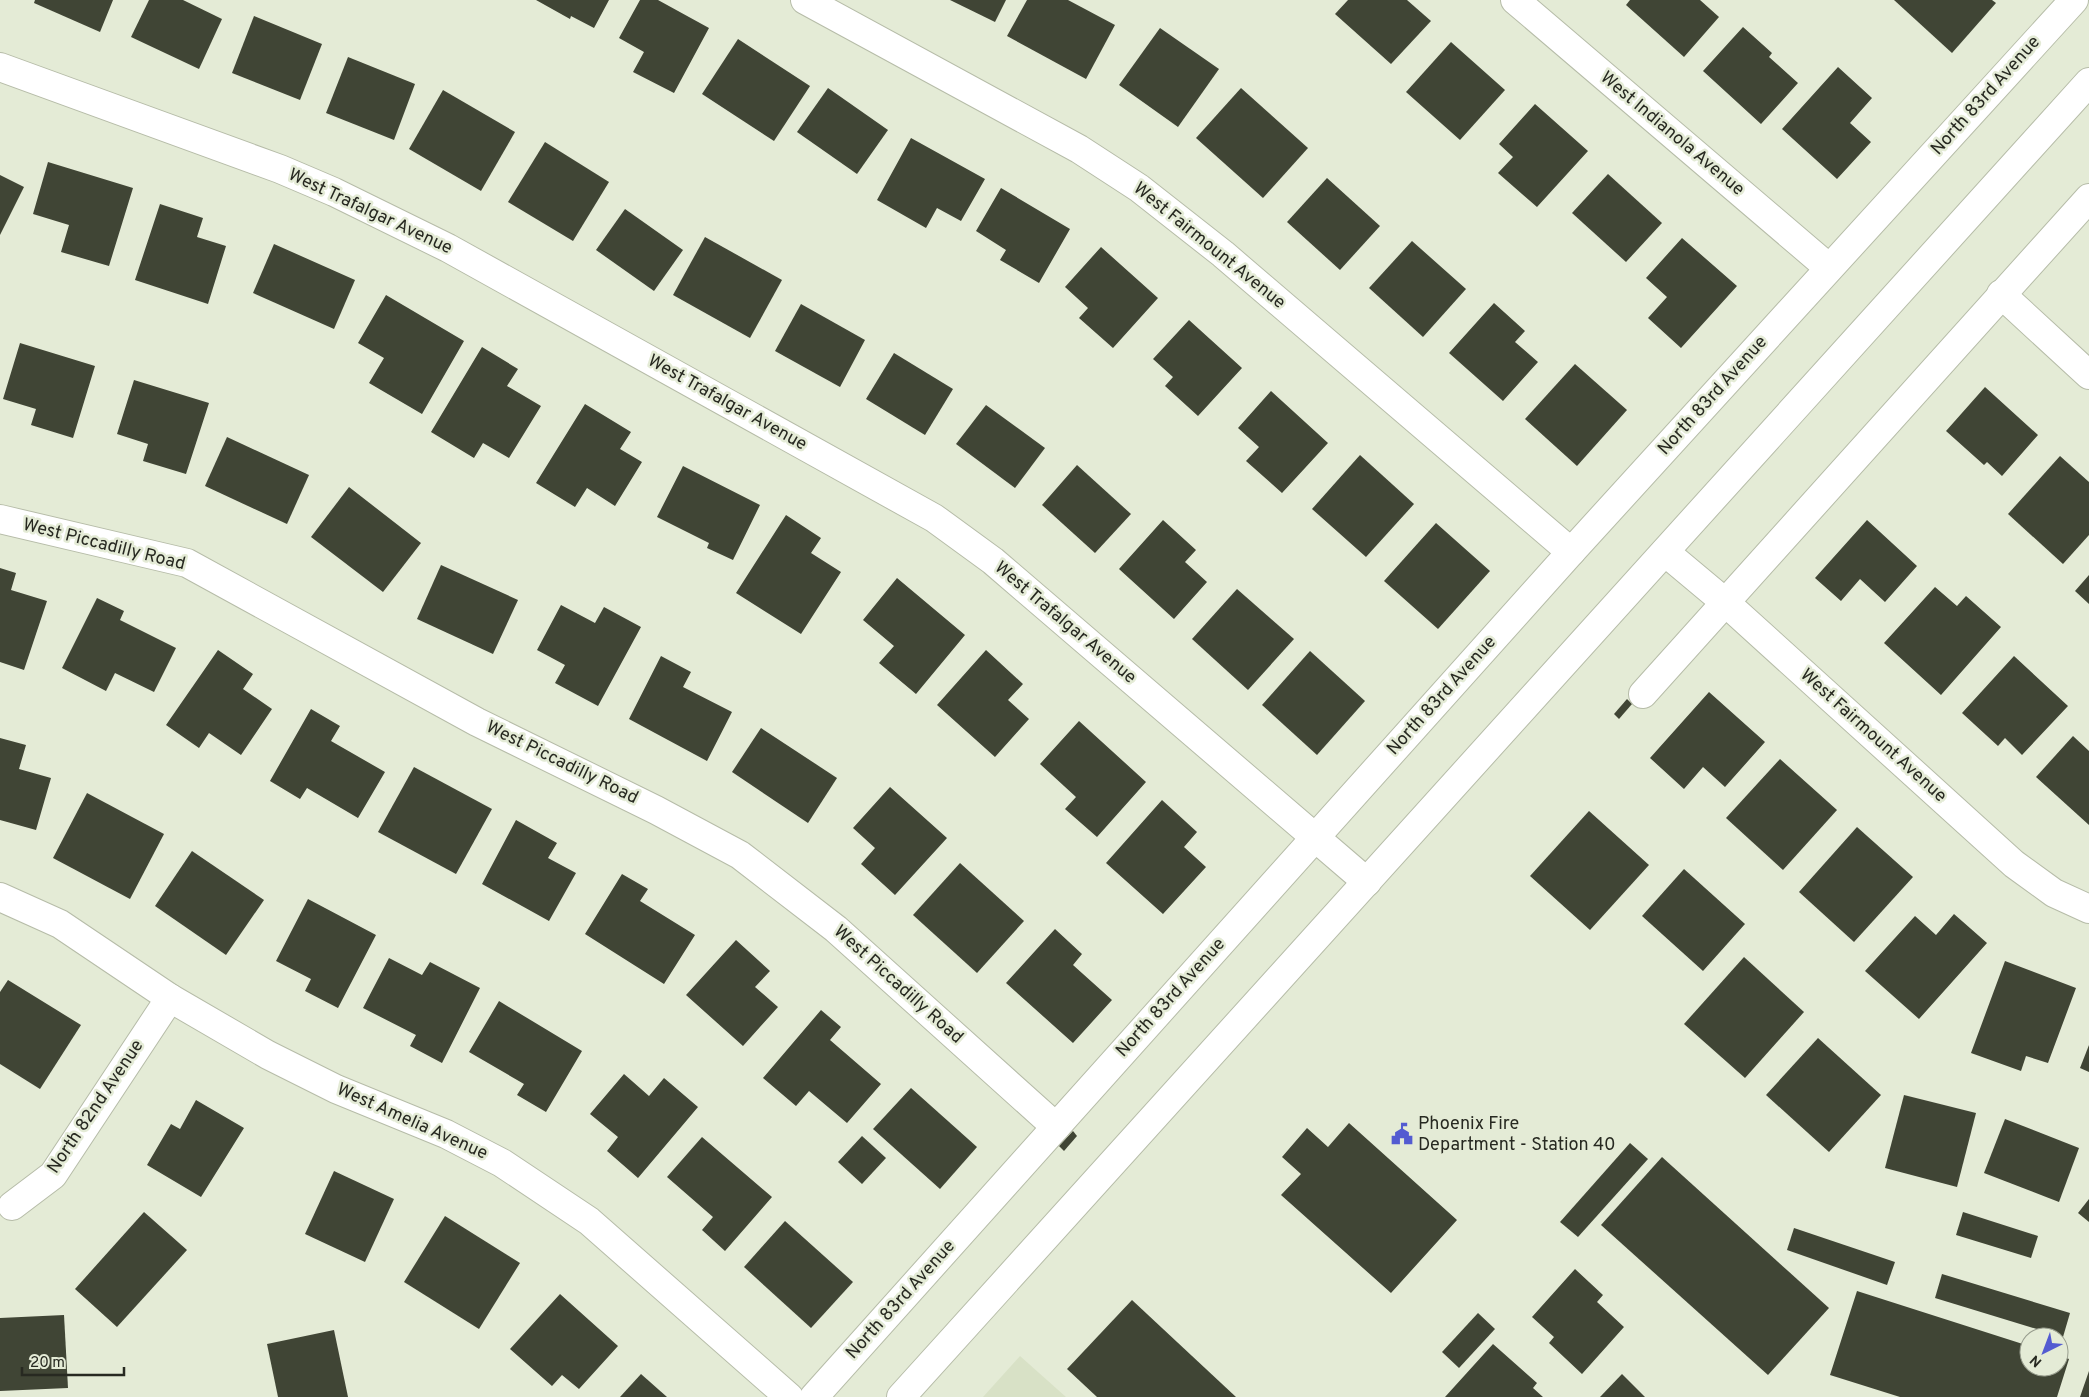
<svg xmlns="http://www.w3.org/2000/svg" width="2089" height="1397" font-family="Overpass,sans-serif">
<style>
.built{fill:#d8e1c6}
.building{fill:#404535}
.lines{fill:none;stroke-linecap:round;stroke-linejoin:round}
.minor-casing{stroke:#b6bca8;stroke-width:30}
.secondary-casing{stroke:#b6bca8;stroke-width:30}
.minor{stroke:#fff;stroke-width:28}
.secondary{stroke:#fff;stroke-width:28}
.labels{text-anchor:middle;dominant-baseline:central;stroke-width:5;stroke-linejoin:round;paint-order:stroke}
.street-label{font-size:18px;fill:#272921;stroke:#e4ebd6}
.poi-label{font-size:18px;fill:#272921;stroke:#e4ebd6;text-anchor:start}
</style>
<rect width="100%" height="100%" fill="#e4ebd6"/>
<polygon class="built" points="1020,1356 1066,1397 983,1397"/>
<g class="building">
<polygon points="35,0 113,0 100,32 34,3"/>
<polygon points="149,0 183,0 222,19 199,69 131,37"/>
<polygon points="536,0 609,0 594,28 571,16 570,19"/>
<polygon points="640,0 658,0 709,28 674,93 633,72 644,52 619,38"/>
<polygon points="950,0 1006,0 995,22"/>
<polygon points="1027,0 1068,0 1115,25 1086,79 1007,36"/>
<polygon points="1348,0 1407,0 1431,21 1391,64 1335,14"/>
<polygon points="1630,0 1700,0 1719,17 1684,57 1626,5"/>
<polygon points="1894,0 1992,0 1996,3 1952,53"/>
<polygon points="254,16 322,44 300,100 232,73"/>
<polygon points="1743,27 1772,53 1769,57 1798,83 1761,124 1703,71"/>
<polygon points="1160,28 1219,69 1178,127 1119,85"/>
<polygon points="738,39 810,86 774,141 702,94"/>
<polygon points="1451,42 1505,90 1460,140 1406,92"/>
<polygon points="348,57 415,84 394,140 326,113"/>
<polygon points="1838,67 1872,98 1850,123 1871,142 1837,179 1782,129"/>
<polygon points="828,88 888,130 857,174 797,132"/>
<polygon points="1241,88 1308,148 1263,198 1196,138"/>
<polygon points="443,90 515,132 481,191 409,149"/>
<polygon points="1535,104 1588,151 1537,207 1498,173 1513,157 1499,144"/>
<polygon points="911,138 985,179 961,221 937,208 926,228 877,200"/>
<polygon points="545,142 609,182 573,241 508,202"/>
<polygon points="48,162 133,188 109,266 61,252 69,225 33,214"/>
<polygon points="1608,174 1662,223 1626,262 1572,213"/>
<polygon points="0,175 24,187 0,235"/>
<polygon points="1327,178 1380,226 1340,270 1287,222"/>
<polygon points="1001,188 1070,229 1039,283 1000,260 1006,250 976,231"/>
<polygon points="160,204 203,218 197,237 226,246 208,304 135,280"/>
<polygon points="625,209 683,250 654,291 596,250"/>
<polygon points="705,237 782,280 750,338 673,295"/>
<polygon points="1682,238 1737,286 1681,348 1648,318 1667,297 1646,278"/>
<polygon points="1412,241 1466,289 1423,337 1369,288"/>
<polygon points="274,244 355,280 334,329 253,293"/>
<polygon points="1101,247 1158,298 1113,348 1079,318 1088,308 1065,287"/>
<polygon points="386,295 464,341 422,414 369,383 384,358 358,343"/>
<polygon points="1494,303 1525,331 1515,342 1538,362 1503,401 1449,353"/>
<polygon points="801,304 865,340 840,387 775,351"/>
<polygon points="1189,320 1242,368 1198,416 1165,386 1173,377 1153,359"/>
<polygon points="20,343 95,366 73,438 31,425 36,409 3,399"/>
<polygon points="482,347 518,369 507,386 541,406 509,458 483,443 474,458 431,432"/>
<polygon points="894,353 953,389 925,435 866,399"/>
<polygon points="1575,364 1627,410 1577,466 1525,419"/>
<polygon points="134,380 209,403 186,474 143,461 148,444 117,434"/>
<polygon points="1985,387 2038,435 2002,476 1987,462 1984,465 1946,431"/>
<polygon points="1271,391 1328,443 1282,493 1246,461 1259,447 1238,428"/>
<polygon points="585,404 631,432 620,449 642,462 615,506 587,488 575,507 536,483"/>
<polygon points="986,405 1045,448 1015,488 956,444"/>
<polygon points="227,437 309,475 287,524 205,486"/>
<polygon points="1360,455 1414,504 1366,557 1312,509"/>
<polygon points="2060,456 2089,482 2089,535 2063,564 2008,514"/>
<polygon points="1077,465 1131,514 1095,553 1042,505"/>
<polygon points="683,466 760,505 733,560 707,548 709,543 657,517"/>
<polygon points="349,487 421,543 383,592 311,537"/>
<polygon points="786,515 821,538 811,553 841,572 801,634 736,593"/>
<polygon points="1163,520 1196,550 1185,562 1207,582 1174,619 1119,569"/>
<polygon points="1867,520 1917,566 1885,602 1860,579 1841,601 1815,578"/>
<polygon points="1436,523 1490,571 1438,629 1384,581"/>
<polygon points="441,565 518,600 493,654 417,619"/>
<polygon points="0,568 16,573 11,590 47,601 24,670 0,662"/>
<polygon points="2089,575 2089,604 2075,591"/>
<polygon points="897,578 965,635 916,694 879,663 894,646 863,620"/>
<polygon points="1935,587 1957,606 1966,596 2001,627 1941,695 1884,643"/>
<polygon points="1237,589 1294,639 1248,690 1192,639"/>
<polygon points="97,598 124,611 120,620 176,648 154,692 115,673 106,691 62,668"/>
<polygon points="561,605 595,623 604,607 641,627 598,706 555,683 565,665 537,650"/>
<polygon points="218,650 253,674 243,689 272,709 241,755 209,733 199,748 166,725"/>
<polygon points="986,650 1023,684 1008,700 1029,719 995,757 937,705"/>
<polygon points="1310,651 1365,701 1317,755 1262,705"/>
<polygon points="661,656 691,672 683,687 732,712 707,761 629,719"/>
<polygon points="2014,656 2068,706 2022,755 2005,738 1998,746 1962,713"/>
<polygon points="1709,692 1765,742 1725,787 1703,767 1684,789 1650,758"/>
<polygon points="1627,699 1632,704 1619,719 1614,714"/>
<polygon points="311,709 340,726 331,741 385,772 358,818 307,788 300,799 270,781"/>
<polygon points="1079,721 1146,782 1097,837 1065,809 1076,797 1040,764"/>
<polygon points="761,728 837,778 808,823 732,772"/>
<polygon points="2073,736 2089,751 2089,825 2036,777"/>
<polygon points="0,738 26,745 19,769 51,778 36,830 0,820"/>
<polygon points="1780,759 1837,810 1783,870 1726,818"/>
<polygon points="414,767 492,809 456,874 378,832"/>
<polygon points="890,787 947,838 895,895 861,864 875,848 853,828"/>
<polygon points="87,793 164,834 130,899 53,858"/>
<polygon points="1162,800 1197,832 1184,847 1206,867 1163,914 1106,863"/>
<polygon points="1589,811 1649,865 1590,930 1530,876"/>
<polygon points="516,820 557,843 548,858 576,873 549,921 482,884"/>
<polygon points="1857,827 1913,877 1854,942 1799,892"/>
<polygon points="192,851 264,900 226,955 155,906"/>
<polygon points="960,863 1024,921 977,973 913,915"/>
<polygon points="1684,869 1745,924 1703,971 1642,916"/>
<polygon points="622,874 648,889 640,901 695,935 664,984 585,934"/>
<polygon points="308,899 376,935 338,1008 305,991 311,979 276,961"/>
<polygon points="1954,914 1987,943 1919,1019 1865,971 1915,916 1936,935"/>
<polygon points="1055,929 1082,954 1073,965 1112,1000 1073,1043 1006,983"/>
<polygon points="736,940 770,971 755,987 778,1007 743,1046 686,995"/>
<polygon points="1744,957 1804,1012 1745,1078 1684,1024"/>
<polygon points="389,958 422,975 430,962 480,988 442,1063 410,1046 416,1035 363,1008"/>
<polygon points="2005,961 2076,988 2048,1063 2026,1056 2021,1071 1971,1053"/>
<polygon points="8,980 81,1025 40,1089 0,1064 0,992"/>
<polygon points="499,1001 582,1051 546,1112 517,1095 524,1084 469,1052"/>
<polygon points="821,1010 841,1027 830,1040 881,1084 847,1123 809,1091 796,1106 763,1078"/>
<polygon points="1818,1038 1881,1095 1829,1152 1766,1095"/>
<polygon points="2089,1045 2089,1072 2080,1068"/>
<polygon points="624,1074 649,1096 664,1078 698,1107 638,1178 607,1151 618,1137 590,1114"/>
<polygon points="911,1088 977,1147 940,1189 873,1129"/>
<polygon points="1904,1095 1976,1113 1957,1187 1885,1168"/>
<polygon points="196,1100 244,1128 201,1197 147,1165 171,1124 180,1129"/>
<polygon points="2005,1119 2079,1148 2059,1202 1984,1173"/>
<polygon points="1349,1123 1457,1220 1391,1293 1281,1195 1301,1174 1282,1157 1307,1128 1328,1147"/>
<polygon points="1073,1131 1077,1136 1064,1151 1059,1146"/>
<polygon points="862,1136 886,1158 862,1184 838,1162"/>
<polygon points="702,1137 772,1197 725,1251 702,1230 713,1217 667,1177"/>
<polygon points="1630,1143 1648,1159 1578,1237 1560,1222"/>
<polygon points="1662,1157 1829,1308 1768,1375 1601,1225"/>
<polygon points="334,1171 394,1199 365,1262 305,1234"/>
<polygon points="2089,1199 2089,1222 2078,1213"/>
<polygon points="144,1212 187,1250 117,1327 75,1289"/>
<polygon points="1963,1212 2038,1236 2031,1258 1956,1235"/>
<polygon points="445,1216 520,1263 479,1329 404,1282"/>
<polygon points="785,1221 853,1282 811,1328 744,1267"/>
<polygon points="1794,1228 1895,1262 1887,1285 1787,1250"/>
<polygon points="1575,1269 1603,1295 1597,1302 1624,1327 1582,1374 1549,1343 1554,1337 1532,1317"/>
<polygon points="1942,1274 2070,1313 2063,1337 1935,1298"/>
<polygon points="1857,1291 2029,1346 2029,1367 2059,1367 2059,1355 2069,1359 2057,1397 1900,1397 1830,1375"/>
<polygon points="560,1294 618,1346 579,1389 562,1375 552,1386 510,1349"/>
<polygon points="1132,1300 1236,1397 1097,1397 1067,1369"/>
<polygon points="1478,1313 1495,1329 1459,1368 1442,1352"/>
<polygon points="64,1315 68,1388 0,1391 0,1318"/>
<polygon points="334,1330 348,1397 278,1397 267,1344"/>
<polygon points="1493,1344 1537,1383 1533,1388 1543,1397 1445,1397"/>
<polygon points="2089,1371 2089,1397 2080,1397"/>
<polygon points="641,1374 667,1397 620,1397"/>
<polygon points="1622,1374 1645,1397 1600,1397"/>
</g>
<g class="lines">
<g class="minor-casing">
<g id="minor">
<polyline points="805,0 1079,149 1139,188 1223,254 1571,552"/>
<polyline points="1515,0 1829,268"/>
<polyline points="0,67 280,169 334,192 448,248 934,518 993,561 1367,882"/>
<polyline points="2001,294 2089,375"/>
<polyline points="0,519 187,563 477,722 656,810 740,855 836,929 1056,1127"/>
<polyline points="1665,552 1726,603 2014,864 2054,893 2089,909"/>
<polyline points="1643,694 2089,198"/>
<polyline points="0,897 60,924 170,998 268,1055 336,1089 446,1134 502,1163 589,1221 789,1397"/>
<polyline points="12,1206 53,1175 170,998"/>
<polyline points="814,1397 1571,552 2074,0"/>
</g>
</g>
<g class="secondary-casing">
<polyline id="secondary" points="901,1397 2089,82"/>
</g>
<use href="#minor" class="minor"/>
<use href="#secondary" class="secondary"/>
</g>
<defs>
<g id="civic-bare" transform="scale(1.725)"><path d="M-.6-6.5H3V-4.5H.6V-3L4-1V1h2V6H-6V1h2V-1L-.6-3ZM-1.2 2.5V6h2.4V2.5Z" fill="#535bd1" stroke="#e4ebd6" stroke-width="2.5" paint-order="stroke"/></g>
</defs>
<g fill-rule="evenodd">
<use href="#civic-bare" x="1402" y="1134"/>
</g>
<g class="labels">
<g class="street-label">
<text transform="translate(1986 96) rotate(-48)">North 83rd Avenue</text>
<text transform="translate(1672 134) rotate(40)">West Indianola Avenue</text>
<text transform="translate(370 212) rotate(25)">West Trafalgar Avenue</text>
<text transform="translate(1209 246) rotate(39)">West Fairmount Avenue</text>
<text transform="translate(1713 396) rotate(-48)">North 83rd Avenue</text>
<text transform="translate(727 403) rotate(29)">West Trafalgar Avenue</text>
<text transform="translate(104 545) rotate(14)">West Piccadilly Road</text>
<text transform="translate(1065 623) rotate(40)">West Trafalgar Avenue</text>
<text transform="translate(1442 696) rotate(-48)">North 83rd Avenue</text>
<text transform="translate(1873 736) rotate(42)">West Fairmount Avenue</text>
<text transform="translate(562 763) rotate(26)">West Piccadilly Road</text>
<text transform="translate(898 985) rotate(42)">West Piccadilly Road</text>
<text transform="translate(1171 998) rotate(-48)">North 83rd Avenue</text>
<text transform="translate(96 1107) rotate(-56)">North 82nd Avenue</text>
<text transform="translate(412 1122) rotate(24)">West Amelia Avenue</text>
<text transform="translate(901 1300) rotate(-48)">North 83rd Avenue</text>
</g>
<g class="poi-label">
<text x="1418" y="1124">Phoenix Fire<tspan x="1418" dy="21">Department - Station 40</tspan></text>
</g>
</g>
<g transform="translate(2044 1352) rotate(222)"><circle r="24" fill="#e4ebd6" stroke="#989d8e"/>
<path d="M0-4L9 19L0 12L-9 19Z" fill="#535bd1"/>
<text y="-8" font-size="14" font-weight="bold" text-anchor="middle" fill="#272921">N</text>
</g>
<path d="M22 1367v8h102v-8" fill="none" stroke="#272921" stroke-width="2.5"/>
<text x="30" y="1367" font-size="15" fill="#272921" stroke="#e4ebd6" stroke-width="4" paint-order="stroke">20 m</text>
</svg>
